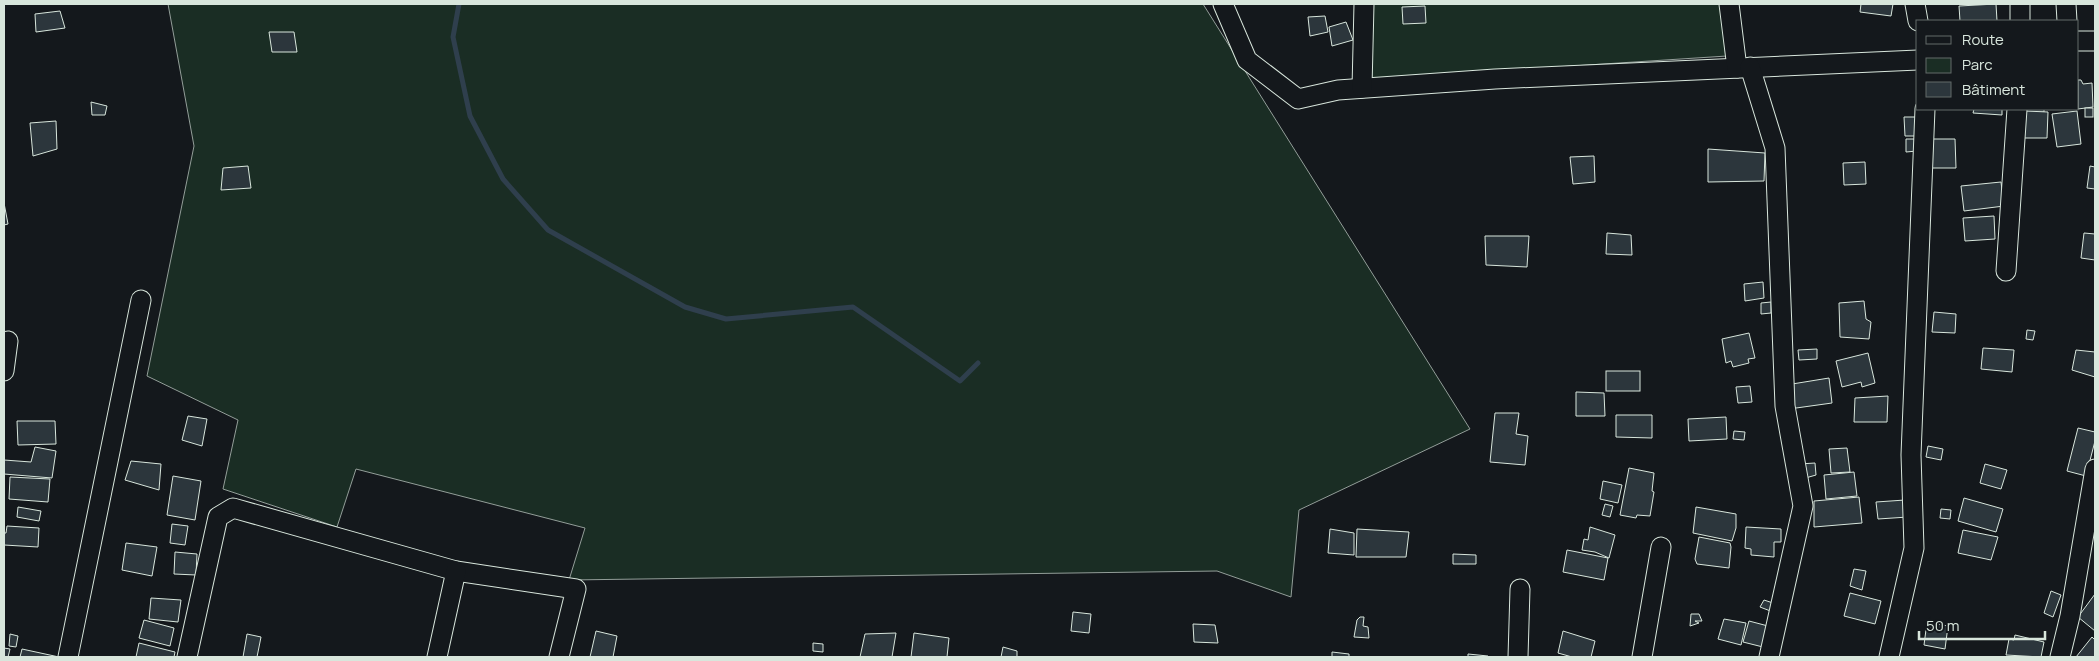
<svg xmlns="http://www.w3.org/2000/svg" width="2099" height="661" font-family="Manrope,sans-serif">
<style>
.green{fill:#1a2d24;stroke:#939e99}
.lines{fill:none;stroke-linecap:round;stroke-linejoin:round}
.stream{stroke:#2f3f4d;stroke-width:5}
.building{fill:#2c363c;stroke:#d8e6dc}
.minor-casing{stroke:#d8e6dc;stroke-width:21}
.minor{stroke:#14181c;stroke-width:19}
</style>
<rect width="100%" height="100%" fill="#14181c"/>
<g class="green">
<polygon points="168,4 1203,4 1470,429 1299,510 1291,597 1217,571 569,580 585,528 356,469 337,527 223,489 238,420 147,376 194,146"/>
<polygon points="1372,4 1723,4 1727,56 1371,79"/>
</g>
<g class="lines">
<polyline class="stream" points="459,4 453,37 470,116 503,179 548,230 685,307 726,319 853,307 960,381 978,363"/>
</g>
<g class="building">
<polygon points="1861,4 1893,4 1891,16 1860,12"/>
<polygon points="1996,4 1997,21 1960,21 1959,6"/>
<polygon points="1425,6 1426,23 1403,24 1402,7"/>
<polygon points="60,11 65,28 36,32 35,14"/>
<polygon points="1325,16 1328,32 1310,36 1308,17"/>
<polygon points="1346,22 1353,40 1332,46 1329,27"/>
<polygon points="269,32 294,32 297,52 272,52"/>
<polygon points="2078,80 2081,80 2083,84 2092,83 2093,107 2078,109"/>
<polygon points="91,102 107,106 105,115 92,115"/>
<rect x="2085" y="108" width="8" height="9"/>
<polygon points="1974,109 2002,109 2002,115 1973,113"/>
<polygon points="2026,109 2044,109 2044,112 2026,113"/>
<polygon points="2025,111 2048,112 2047,138 2024,138"/>
<polygon points="2077,111 2081,144 2057,147 2052,114"/>
<polygon points="1904,117 1921,117 1920,136 1905,136"/>
<polygon points="56,121 57,149 33,156 30,123"/>
<polygon points="1906,139 1916,139 1917,151 1906,152"/>
<polygon points="1930,139 1955,139 1956,168 1931,168"/>
<polygon points="1708,149 1765,153 1764,181 1708,182"/>
<polygon points="1594,156 1595,182 1573,184 1570,157"/>
<polygon points="1865,162 1866,184 1844,185 1843,163"/>
<polygon points="248,166 251,188 221,190 223,168"/>
<polygon points="2090,166 2095,167 2095,189 2087,188"/>
<polygon points="2001,182 2004,206 1964,211 1961,186"/>
<polygon points="4,203 8,224 4,225"/>
<polygon points="1994,216 1995,239 1965,241 1963,218"/>
<polygon points="1607,233 1631,235 1632,255 1606,254"/>
<polygon points="2084,233 2095,234 2095,260 2081,258"/>
<polygon points="1485,236 1529,236 1527,267 1486,265"/>
<polygon points="1763,282 1764,298 1745,301 1744,284"/>
<polygon points="1864,301 1866,319 1871,322 1869,339 1840,337 1839,303"/>
<polygon points="1771,302 1771,313 1761,314 1761,303"/>
<polygon points="1934,312 1956,314 1955,333 1932,332"/>
<polygon points="2027,330 2035,331 2033,340 2026,339"/>
<polygon points="1749,333 1755,358 1748,359 1749,363 1733,367 1731,361 1726,363 1722,339"/>
<polygon points="1983,348 2014,350 2012,372 1981,369"/>
<polygon points="1817,349 1817,359 1799,360 1798,350"/>
<polygon points="2076,350 2095,352 2095,377 2072,370"/>
<polygon points="1868,353 1875,383 1862,387 1861,382 1842,387 1836,361"/>
<rect x="1606" y="371" width="34" height="20"/>
<polygon points="1829,378 1832,403 1789,409 1786,385"/>
<polygon points="1750,386 1752,402 1738,403 1736,387"/>
<polygon points="1576,392 1604,393 1605,416 1576,416"/>
<polygon points="1888,396 1887,422 1854,422 1855,398"/>
<polygon points="1495,413 1519,413 1516,434 1528,436 1525,465 1490,462"/>
<polygon points="1616,415 1652,415 1652,438 1616,437"/>
<polygon points="188,416 207,419 202,446 182,440"/>
<polygon points="1726,417 1727,439 1689,441 1688,419"/>
<polygon points="17,421 55,421 56,444 18,445"/>
<polygon points="2078,428 2095,432 2095,441 2086,476 2067,471"/>
<polygon points="1734,431 1745,432 1744,440 1733,439"/>
<polygon points="1928,446 1943,449 1941,460 1926,457"/>
<polygon points="35,447 56,451 52,478 4,474 4,460 31,462"/>
<polygon points="1847,448 1850,472 1831,473 1829,449"/>
<polygon points="131,461 161,464 159,490 125,480"/>
<polygon points="1815,463 1816,475 1802,479 1799,464"/>
<polygon points="1985,464 2007,470 2001,489 1980,483"/>
<polygon points="1629,468 1654,473 1652,491 1654,492 1650,516 1637,515 1636,518 1620,515"/>
<polygon points="1854,472 1857,496 1826,499 1824,475"/>
<polygon points="173,476 201,481 195,520 167,515"/>
<polygon points="10,477 50,479 48,502 9,499"/>
<polygon points="1603,481 1622,485 1618,503 1600,499"/>
<polygon points="1859,497 1862,523 1814,527 1814,501"/>
<polygon points="1964,498 2003,509 1996,532 1958,521"/>
<polygon points="1905,500 1908,517 1878,519 1876,502"/>
<polygon points="1605,504 1613,506 1610,517 1602,515"/>
<polygon points="18,507 41,511 39,521 17,517"/>
<polygon points="1696,507 1736,514 1736,528 1732,541 1693,533"/>
<polygon points="1941,509 1951,510 1950,519 1940,518"/>
<polygon points="172,524 188,526 185,545 170,543"/>
<polygon points="7,526 39,528 38,547 4,545 4,533 6,533"/>
<polygon points="1590,527 1615,535 1609,558 1595,552 1582,550 1584,539 1588,540"/>
<polygon points="1746,527 1781,529 1781,542 1774,542 1774,557 1751,555 1751,549 1745,548"/>
<polygon points="1330,529 1354,533 1354,555 1328,553"/>
<polygon points="1357,529 1409,532 1406,557 1356,557"/>
<polygon points="1963,530 1998,537 1991,560 1958,553"/>
<polygon points="1699,537 1730,543 1731,547 1729,568 1697,564 1695,559"/>
<polygon points="126,543 157,547 152,576 122,570"/>
<polygon points="1567,550 1608,558 1604,580 1563,572"/>
<polygon points="175,552 197,554 196,575 174,574"/>
<polygon points="1453,554 1476,555 1476,564 1453,564"/>
<polygon points="1854,569 1866,571 1862,590 1850,586"/>
<polygon points="2051,591 2061,595 2053,617 2044,613"/>
<polygon points="1850,593 1881,601 1875,624 1844,616"/>
<polygon points="2095,594 2095,631 2078,617"/>
<polygon points="151,598 181,600 178,622 149,619"/>
<polygon points="1764,600 1776,604 1773,612 1760,607"/>
<polygon points="1073,612 1091,614 1089,633 1071,631"/>
<polygon points="1691,614 1699,614 1702,621 1695,621 1699,623 1690,626"/>
<polygon points="1360,617 1364,617 1363,626 1368,627 1369,638 1354,637 1357,620"/>
<polygon points="1724,619 1746,623 1741,645 1718,639"/>
<polygon points="144,620 174,628 170,646 139,638"/>
<polygon points="1749,621 1768,626 1763,647 1743,642"/>
<polygon points="1927,622 1948,626 1945,649 1924,645"/>
<polygon points="1193,624 1215,625 1218,643 1194,642"/>
<polygon points="596,631 617,636 613,657 590,657"/>
<polygon points="1563,631 1595,641 1591,657 1572,657 1558,653"/>
<polygon points="896,633 892,657 860,657 865,634"/>
<polygon points="914,633 949,638 947,657 911,657"/>
<polygon points="10,634 18,636 16,647 9,646"/>
<polygon points="247,634 261,637 257,657 243,657"/>
<polygon points="2015,635 2044,642 2041,657 2006,655 2009,639 2014,640"/>
<polygon points="2092,637 2095,640 2095,657 2076,657"/>
<polygon points="139,643 175,652 174,657 136,657"/>
<polygon points="813,643 823,644 823,652 813,651"/>
<polygon points="1003,647 1017,651 1017,657 1001,657"/>
<polygon points="4,648 10,649 8,657 4,657"/>
<polygon points="22,649 59,657 20,657"/>
<polygon points="1332,652 1349,654 1349,657 1332,657"/>
<polygon points="1468,654 1488,656 1488,657 1468,657"/>
</g>
<g class="lines">
<g class="minor-casing">
<g id="minor">
<polyline points="1223,4 1247,60 1298,99 1338,90 1495,79 1918,60"/>
<polyline points="1729,4 1737,68"/>
<polyline points="1915,4 1918,21"/>
<polyline points="2020,4 2020,21"/>
<polyline points="2066,4 2067,21"/>
<polyline points="2078,41 2095,41"/>
<polyline points="1750,67 1775,148 1785,406 1803,506 1769,657"/>
<polyline points="1362,88 1364,4"/>
<polyline points="2006,271 2017,109"/>
<polyline points="4,371 8,341"/>
<polyline points="68,657 141,300"/>
<polyline points="187,657 218,517 233,508 456,571 576,589 559,657"/>
<polyline points="437,657 456,571"/>
<polyline points="1518,657 1520,589"/>
<polyline points="1642,657 1661,547"/>
<polyline points="1889,657 1914,548 1911,455 1925,109"/>
<polyline points="2060,657 2070,616 2095,469"/>
</g>
</g>
<use href="#minor" class="minor"/>
</g>
<rect width="2099" height="661" fill="none" stroke="#d8e6dc" stroke-width="10"/>
<rect x="1916" y="20" width="162" height="90" fill="#14181c" stroke="#626a69"/>
<rect x="1926" y="36" width="25" height="8" fill="#14181c" stroke="#626a69"/>
<text x="1962" y="45" font-size="15" fill="#d8e6dc">Route</text>
<rect x="1926" y="58" width="25" height="15" fill="#1a2d24" stroke="#626a69"/>
<text x="1962" y="70" font-size="15" fill="#d8e6dc">Parc</text>
<rect x="1926" y="82" width="25" height="15" fill="#2c363c" stroke="#626a69"/>
<text x="1962" y="95" font-size="15" fill="#d8e6dc">Bâtiment</text>
<path d="M1919 631v8h126v-8" fill="none" stroke="#d8e6dc" stroke-width="2.5"/>
<text x="1926" y="631" font-size="15" fill="#d8e6dc" stroke="#14181c" stroke-width="4" paint-order="stroke">50 m</text>
</svg>
